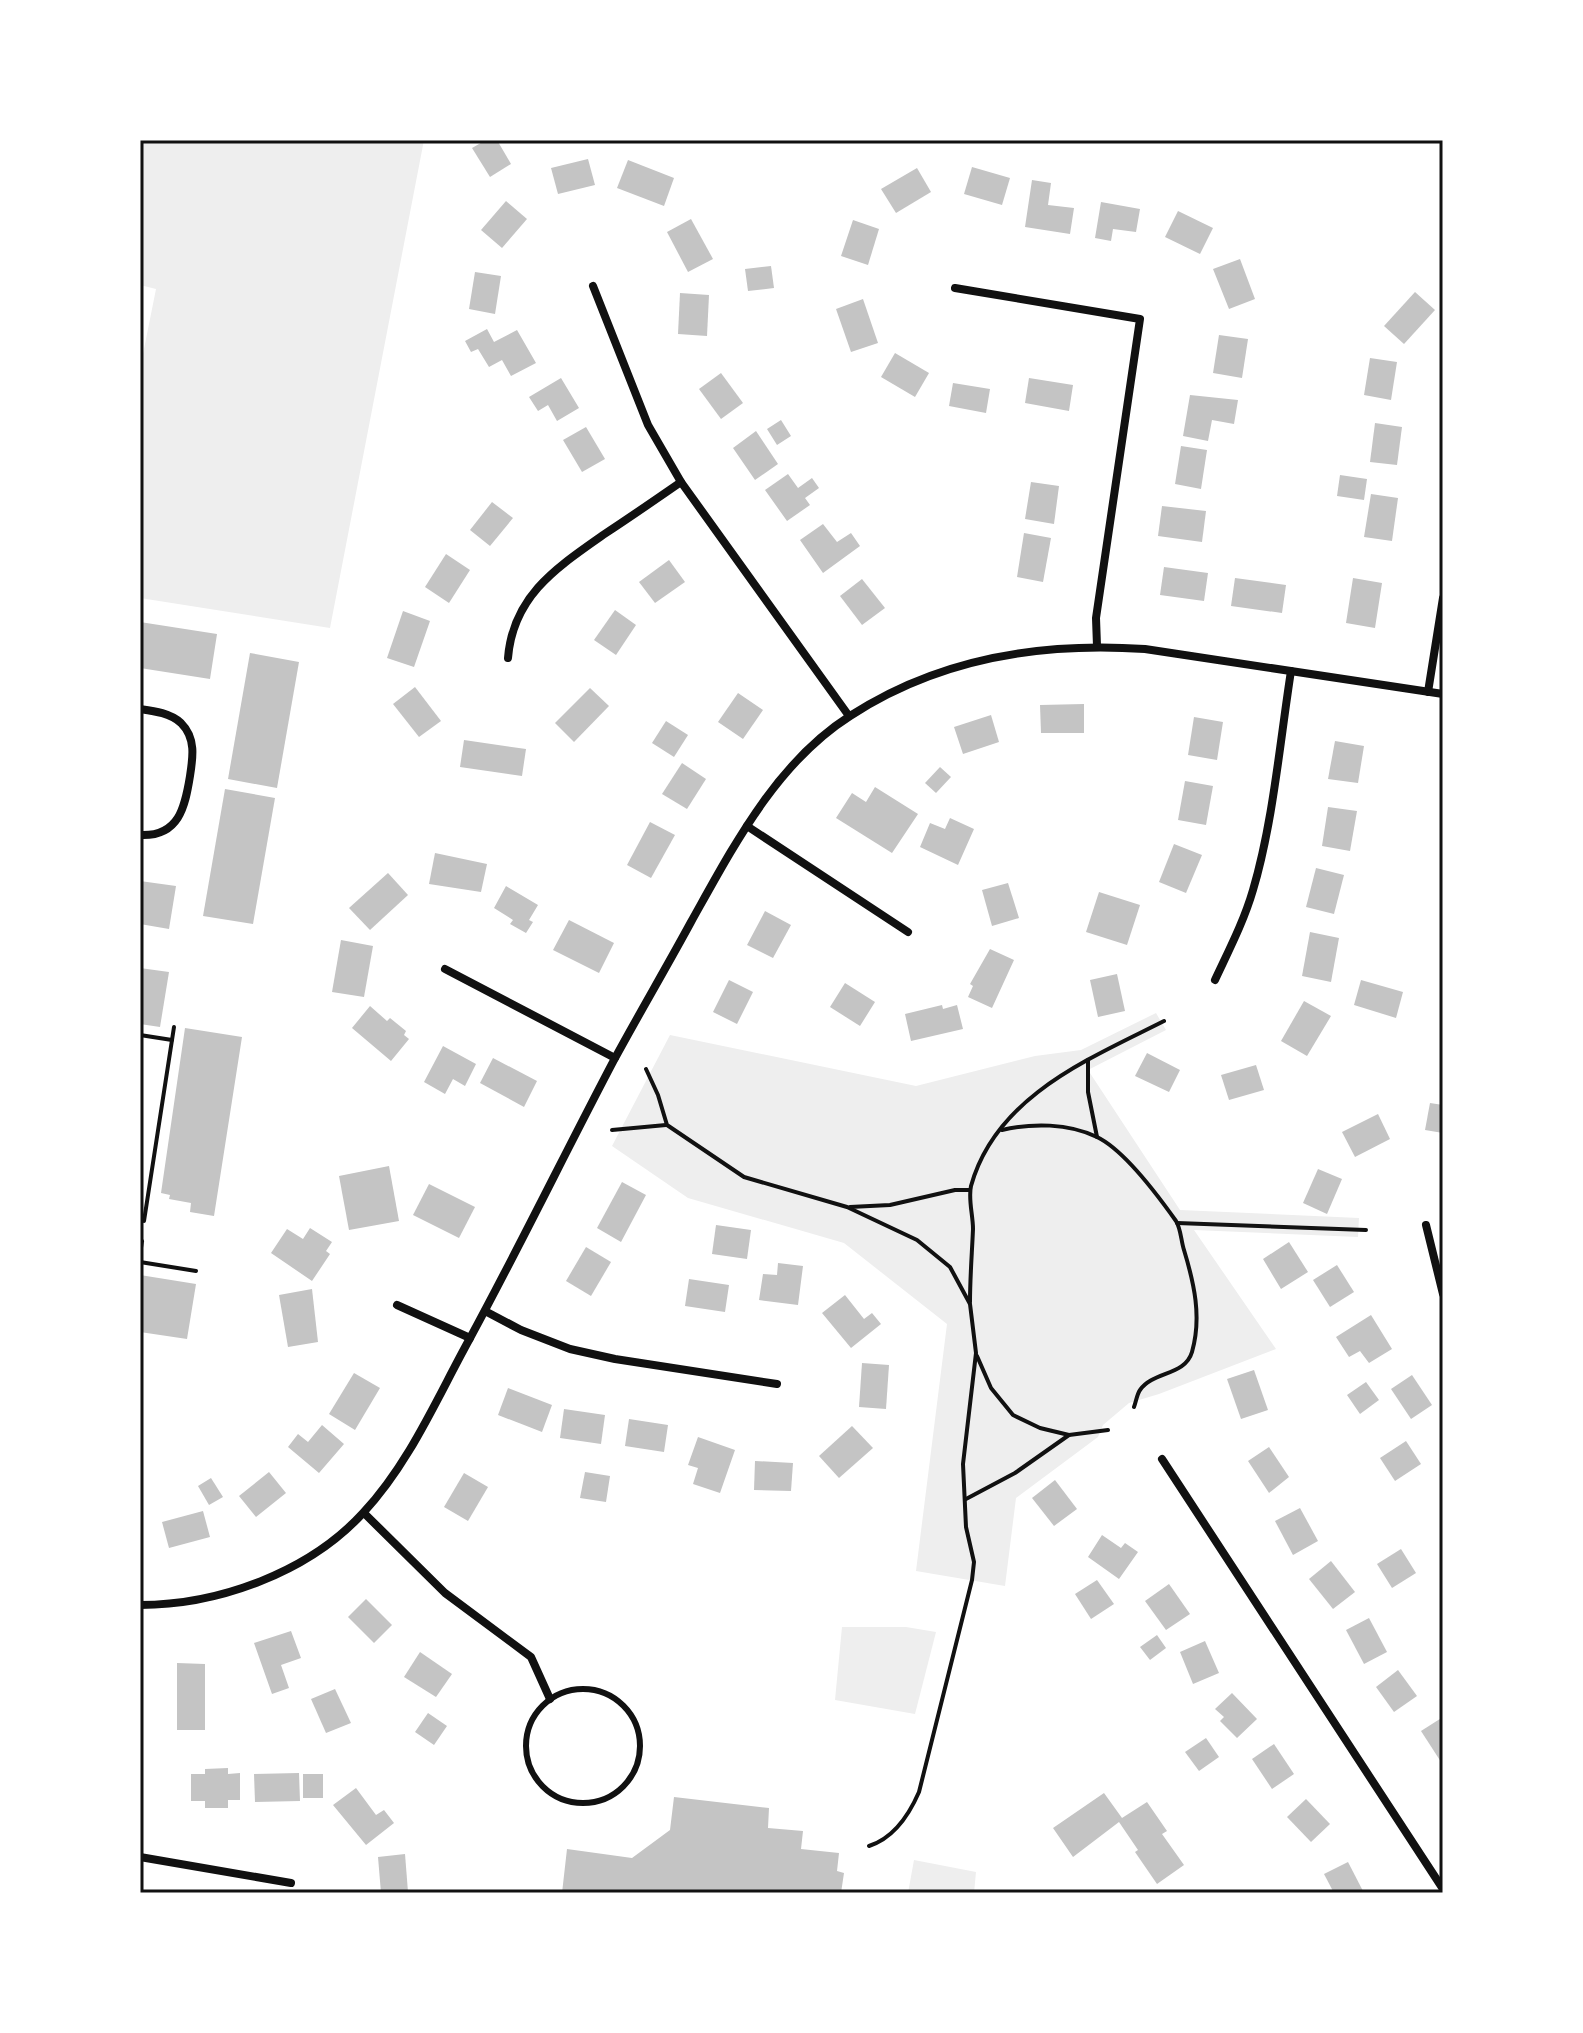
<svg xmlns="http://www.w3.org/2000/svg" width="1583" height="2033" font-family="Commissioner,sans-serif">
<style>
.green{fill:#eee}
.building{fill:#c4c4c4}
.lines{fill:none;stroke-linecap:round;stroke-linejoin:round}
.path{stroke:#111;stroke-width:4}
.service{stroke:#111;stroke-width:6}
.minor{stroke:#111;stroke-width:8}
.neatline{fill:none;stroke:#111;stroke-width:3}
</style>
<rect width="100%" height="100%" fill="#fff"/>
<g class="green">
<polygon points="140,140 424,140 330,628 140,598 140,369 156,289 140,285"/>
<polygon points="1156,1013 1166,1030 1088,1070 1180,1210 1359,1218 1358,1237 1194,1230 1276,1349 1159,1394 1129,1403 1103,1425 1098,1437 1016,1498 1005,1586 916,1571 947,1324 844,1243 688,1198 612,1146 670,1035 916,1086 1035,1056 1081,1050"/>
<polygon points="842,1627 906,1627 936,1632 915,1714 835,1700"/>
<polygon points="914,1860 976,1872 974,1893 908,1893"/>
</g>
<g class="building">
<polygon points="486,140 497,140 511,164 490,177 472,148"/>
<polygon points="588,159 595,185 558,194 551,168"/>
<polygon points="628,160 674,178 664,206 617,188"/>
<polygon points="972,167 1010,178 1002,205 964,194"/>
<polygon points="917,168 931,192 896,213 881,189"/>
<polygon points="1032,180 1051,183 1048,205 1074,208 1070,234 1025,227"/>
<polygon points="506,201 527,219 502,248 481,230"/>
<polygon points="1101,202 1140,209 1136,232 1113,229 1111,241 1095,238"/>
<polygon points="1178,211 1213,228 1200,254 1165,237"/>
<polygon points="691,219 713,259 688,272 667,232"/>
<polygon points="853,220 879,229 868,265 841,256"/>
<polygon points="1240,259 1255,299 1229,309 1213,269"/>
<polygon points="771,266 774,288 748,291 745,269"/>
<polygon points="475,272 501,276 495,314 469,309"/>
<polygon points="1415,292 1435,310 1404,344 1384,326"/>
<polygon points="680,293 709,295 707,336 678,334"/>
<polygon points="863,299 878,343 851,352 836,309"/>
<polygon points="487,329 494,342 517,330 536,363 511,376 502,360 489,367 478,349 471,352 465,341"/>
<polygon points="1219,335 1248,339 1242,378 1213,373"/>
<polygon points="895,353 929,373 915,397 881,377"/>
<polygon points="1370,358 1397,362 1391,400 1364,395"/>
<polygon points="721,373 743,403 721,419 699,389"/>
<polygon points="561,378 579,408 557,421 548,405 538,411 529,397"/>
<polygon points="1029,378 1073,385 1069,411 1025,403"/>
<polygon points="953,383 990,389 986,413 949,406"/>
<polygon points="1190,395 1238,400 1234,424 1212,420 1208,441 1183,436"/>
<polygon points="781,420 791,436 777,445 767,429"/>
<polygon points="1375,423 1402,427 1397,465 1370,462"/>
<polygon points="586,427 605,459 582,472 563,440"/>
<polygon points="756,431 778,464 755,480 733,448"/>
<polygon points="1181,446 1207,450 1201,489 1175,484"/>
<polygon points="788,474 798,488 812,478 819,488 805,498 810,505 787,521 765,490"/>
<polygon points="1340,475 1367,479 1364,500 1337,496"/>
<polygon points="1031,482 1059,486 1054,524 1025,519"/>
<polygon points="1371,494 1398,498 1392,541 1364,537"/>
<polygon points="492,502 513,518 490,546 470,530"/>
<polygon points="1162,506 1206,511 1202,542 1158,536"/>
<polygon points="823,524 837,542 851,533 860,546 823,573 800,540"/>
<polygon points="1024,533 1051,538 1043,582 1017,577"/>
<polygon points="446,554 470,570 449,603 425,587"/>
<polygon points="669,560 685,582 655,603 639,582"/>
<polygon points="1164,567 1208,573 1204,601 1160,595"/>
<polygon points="1235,578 1286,585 1282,613 1231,606"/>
<polygon points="1353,578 1382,583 1375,628 1346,623"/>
<polygon points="862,579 885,608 862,625 840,596"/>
<polygon points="615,610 636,625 616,655 594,640"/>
<polygon points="403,611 430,621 414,667 387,658"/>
<polygon points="140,622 217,634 210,679 140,668"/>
<polygon points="250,653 299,662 277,788 228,779"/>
<polygon points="415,687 441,721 419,737 393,704"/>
<polygon points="590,688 609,706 574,742 555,723"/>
<polygon points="738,693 763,710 743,739 718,722"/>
<polygon points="1084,704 1084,733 1041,733 1040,705"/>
<polygon points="991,715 999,742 963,754 954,727"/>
<polygon points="1194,717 1223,722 1217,760 1188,755"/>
<polygon points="666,721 688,735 674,757 652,743"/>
<polygon points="464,740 526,749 522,776 460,767"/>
<polygon points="1335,741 1364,746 1358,783 1328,779"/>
<polygon points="682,763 706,779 687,809 662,794"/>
<polygon points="940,767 951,777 936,793 925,783"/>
<polygon points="1185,781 1213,786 1206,825 1178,820"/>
<polygon points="875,787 918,814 892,853 836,818 852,793 866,802"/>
<polygon points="225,789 275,798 253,924 203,916"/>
<polygon points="1328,807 1357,811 1350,851 1322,846"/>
<polygon points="950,818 974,829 958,865 920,847 930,823 945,829"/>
<polygon points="650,822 675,835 651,878 627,865"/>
<polygon points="1174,844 1202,855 1186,893 1159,882"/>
<polygon points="435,853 487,864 481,892 429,884"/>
<polygon points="1316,868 1344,875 1334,914 1306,907"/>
<polygon points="388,873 408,895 370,930 349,908"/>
<polygon points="140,881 176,886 169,929 140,924"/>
<polygon points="1008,883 1019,918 992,926 982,890"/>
<polygon points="506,886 538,905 529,920 533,922 526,933 510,924 513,920 494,908"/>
<polygon points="1099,892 1140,905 1127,945 1086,932"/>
<polygon points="765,911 791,925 773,958 747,945"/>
<polygon points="569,920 614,943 599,973 553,950"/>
<polygon points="1310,932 1339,938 1331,982 1302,976"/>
<polygon points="341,940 373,946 364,997 332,992"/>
<polygon points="990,949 1014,960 992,1008 968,997 973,986 970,984"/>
<polygon points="140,968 169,972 160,1027 140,1024"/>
<polygon points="1117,974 1125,1011 1098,1017 1090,980"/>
<polygon points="729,980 753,992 737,1024 713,1012"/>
<polygon points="1361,980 1403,992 1396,1018 1354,1005"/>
<polygon points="845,983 875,1002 860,1026 830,1007"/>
<polygon points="1304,1001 1331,1016 1307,1056 1281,1041"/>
<polygon points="942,1005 943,1009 957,1005 963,1029 911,1041 905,1014"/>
<polygon points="370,1006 387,1021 390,1018 406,1031 404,1035 409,1039 391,1061 352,1028"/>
<polygon points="185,1028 242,1037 214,1216 190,1212 191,1203 169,1199 170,1195 161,1193"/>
<polygon points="443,1046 476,1064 465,1086 453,1079 445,1094 424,1082"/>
<polygon points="1147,1053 1180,1070 1169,1092 1135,1076"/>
<polygon points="493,1058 537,1081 524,1107 480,1083"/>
<polygon points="1256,1065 1264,1090 1229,1100 1221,1075"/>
<polygon points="1430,1103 1443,1105 1443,1133 1425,1130"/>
<polygon points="1378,1114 1390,1139 1355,1157 1342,1132"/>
<polygon points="389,1166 399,1221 349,1230 339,1176"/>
<polygon points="1318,1169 1342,1179 1327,1214 1303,1203"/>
<polygon points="622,1182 646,1195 621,1242 597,1228"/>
<polygon points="429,1184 475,1207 459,1238 413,1215"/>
<polygon points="716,1225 751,1230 747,1259 712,1254"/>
<polygon points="310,1228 332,1242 326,1251 330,1254 312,1281 271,1253 287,1229 303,1239"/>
<polygon points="1289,1242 1308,1272 1281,1289 1263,1259"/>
<polygon points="586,1247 611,1262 591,1296 566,1281"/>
<polygon points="778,1263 803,1266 798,1305 759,1300 763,1274 777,1275"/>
<polygon points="1337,1265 1354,1292 1330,1307 1313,1280"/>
<polygon points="140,1275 196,1284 187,1339 140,1332"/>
<polygon points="689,1279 729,1285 725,1312 685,1306"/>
<polygon points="312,1289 318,1342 288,1347 279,1295"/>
<polygon points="845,1295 864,1319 872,1313 881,1324 851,1348 822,1313"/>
<polygon points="1371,1315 1392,1349 1369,1363 1360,1351 1349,1357 1336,1337"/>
<polygon points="862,1363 889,1365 886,1409 859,1407"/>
<polygon points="1254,1370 1268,1410 1241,1419 1227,1379"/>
<polygon points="354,1373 380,1388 355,1430 329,1414"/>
<polygon points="1412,1375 1432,1405 1411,1419 1391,1389"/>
<polygon points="1366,1382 1379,1400 1360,1414 1347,1395"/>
<polygon points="508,1388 552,1405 542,1432 498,1415"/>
<polygon points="564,1409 605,1415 601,1444 560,1438"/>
<polygon points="629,1419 668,1425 664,1452 625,1446"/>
<polygon points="322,1425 344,1444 319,1473 288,1447 298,1434 308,1442"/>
<polygon points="852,1426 873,1448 839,1478 819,1456"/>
<polygon points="698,1437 735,1450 720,1493 693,1484 698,1468 688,1465"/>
<polygon points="1406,1441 1421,1464 1395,1481 1380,1458"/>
<polygon points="1269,1447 1289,1477 1269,1493 1248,1461"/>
<polygon points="755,1461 793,1463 791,1491 754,1490"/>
<polygon points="269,1472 286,1493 256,1517 239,1496"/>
<polygon points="585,1472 610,1476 606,1502 580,1498"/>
<polygon points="464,1473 488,1487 468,1521 444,1507"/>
<polygon points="211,1478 223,1497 209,1505 198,1486"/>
<polygon points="1055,1480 1077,1509 1054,1526 1032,1498"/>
<polygon points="1300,1508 1318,1541 1293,1555 1275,1521"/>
<polygon points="203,1511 210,1537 169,1548 162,1522"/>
<polygon points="1102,1535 1121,1548 1125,1543 1138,1552 1119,1579 1088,1557"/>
<polygon points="1401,1549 1416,1573 1392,1588 1377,1564"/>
<polygon points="1331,1561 1355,1592 1333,1609 1309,1579"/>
<polygon points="1097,1580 1114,1604 1091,1619 1075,1594"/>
<polygon points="1169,1584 1190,1614 1166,1630 1145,1601"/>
<polygon points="366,1599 392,1625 374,1643 348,1617"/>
<polygon points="1369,1618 1387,1652 1364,1664 1346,1630"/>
<polygon points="291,1631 301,1658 281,1665 289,1688 272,1694 254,1643"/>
<polygon points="1157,1635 1166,1648 1150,1660 1140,1647"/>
<polygon points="1205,1641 1219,1673 1193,1684 1180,1652"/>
<polygon points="420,1652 452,1674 436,1697 404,1677"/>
<polygon points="177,1663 205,1664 205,1730 177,1730"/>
<polygon points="1398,1670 1417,1696 1394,1712 1376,1687"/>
<polygon points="335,1689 351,1723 326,1733 311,1699"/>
<polygon points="1232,1693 1257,1719 1237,1738 1220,1721 1224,1717 1215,1709"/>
<polygon points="428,1713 447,1726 434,1745 415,1732"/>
<polygon points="1443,1717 1443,1765 1421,1731"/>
<polygon points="1206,1738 1219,1757 1199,1771 1185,1752"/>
<polygon points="1274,1744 1294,1774 1272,1789 1252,1759"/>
<polygon points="228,1768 228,1774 240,1773 240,1800 228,1800 228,1808 205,1808 205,1801 191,1801 191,1774 205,1774 205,1769"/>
<polygon points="299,1773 300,1801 255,1802 254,1774"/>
<rect x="303" y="1774" width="20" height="24"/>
<polygon points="356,1788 376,1815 384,1810 394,1823 366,1845 333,1805"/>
<polygon points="1104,1793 1122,1818 1147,1802 1167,1831 1162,1834 1184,1865 1157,1884 1135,1852 1138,1850 1119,1822 1073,1857 1053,1828"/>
<polygon points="674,1797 769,1808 768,1828 803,1831 801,1849 839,1853 837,1871 844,1873 841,1893 562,1893 567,1849 632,1858 670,1830"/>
<polygon points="1306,1799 1330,1824 1311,1842 1287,1817"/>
<polygon points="405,1854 408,1892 381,1893 378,1857"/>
<polygon points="1348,1862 1364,1893 1334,1893 1324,1874"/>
</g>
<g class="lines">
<g class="path">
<polyline points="140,1035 172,1040"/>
<polyline points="1088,1060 1088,1092 1097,1137"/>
<path d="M646,1069L658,1095L667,1125L744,1177L847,1207L917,1240L950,1267L970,1304L976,1353L963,1464L966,1527L974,1562L972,1580L919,1792C909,1815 894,1838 869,1846"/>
<polyline points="612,1130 666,1125"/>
<path d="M1002,1130C1032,1123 1068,1123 1097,1137C1124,1150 1159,1197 1176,1221C1181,1229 1181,1241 1184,1250C1194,1283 1202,1317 1192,1352C1185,1376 1153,1371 1140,1390C1137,1394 1136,1402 1134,1407"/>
<polyline points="850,1207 890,1205 955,1190 970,1190"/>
<polyline points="144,1221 174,1027"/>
<polyline points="1177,1223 1366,1230"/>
<polyline points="140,1255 142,1241"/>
<polyline points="140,1262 196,1271"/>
<path d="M970,1302C970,1277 972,1253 973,1229C973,1215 968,1199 971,1186C996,1096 1089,1059 1164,1021"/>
<polyline points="977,1356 991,1388 1013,1415 1040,1428 1069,1435 1108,1430"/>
<polyline points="966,1499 1015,1473 1069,1435"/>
</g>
<circle class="service" cx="583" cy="1746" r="57"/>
<g class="minor">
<polyline points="593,286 648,425 681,482 849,716"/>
<polyline points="955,288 1140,319 1096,618 1097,646"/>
<path d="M508,658C513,596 556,568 603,535C629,518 655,500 681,482"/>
<polyline points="1428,692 1443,598"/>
<path d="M140,709C154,711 170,713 181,723C196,738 193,757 190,776C185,807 179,837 140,835"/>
<polyline points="747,826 908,932"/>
<polyline points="445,969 615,1058"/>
<path d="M1215,980C1229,950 1244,921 1253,890C1273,823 1280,741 1291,671"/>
<polyline points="1426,1225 1443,1294"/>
<polyline points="397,1305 470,1338"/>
<polyline points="485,1311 521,1330 570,1349 615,1359 777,1384"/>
<polyline points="1162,1459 1443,1889"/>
<polyline points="364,1513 445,1593 531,1657 550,1699"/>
<path d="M140,1605C219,1605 309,1572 363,1513C409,1464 437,1398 469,1340C519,1248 565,1153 614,1060C639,1014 666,968 691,922C733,847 776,763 850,716C939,658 1042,642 1145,649L1443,694"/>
<polyline points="140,1857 291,1883"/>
</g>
</g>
<rect width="1583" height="2033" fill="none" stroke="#ffffff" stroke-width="284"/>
<rect x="142" y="142" width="1299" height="1749" class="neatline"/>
</svg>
